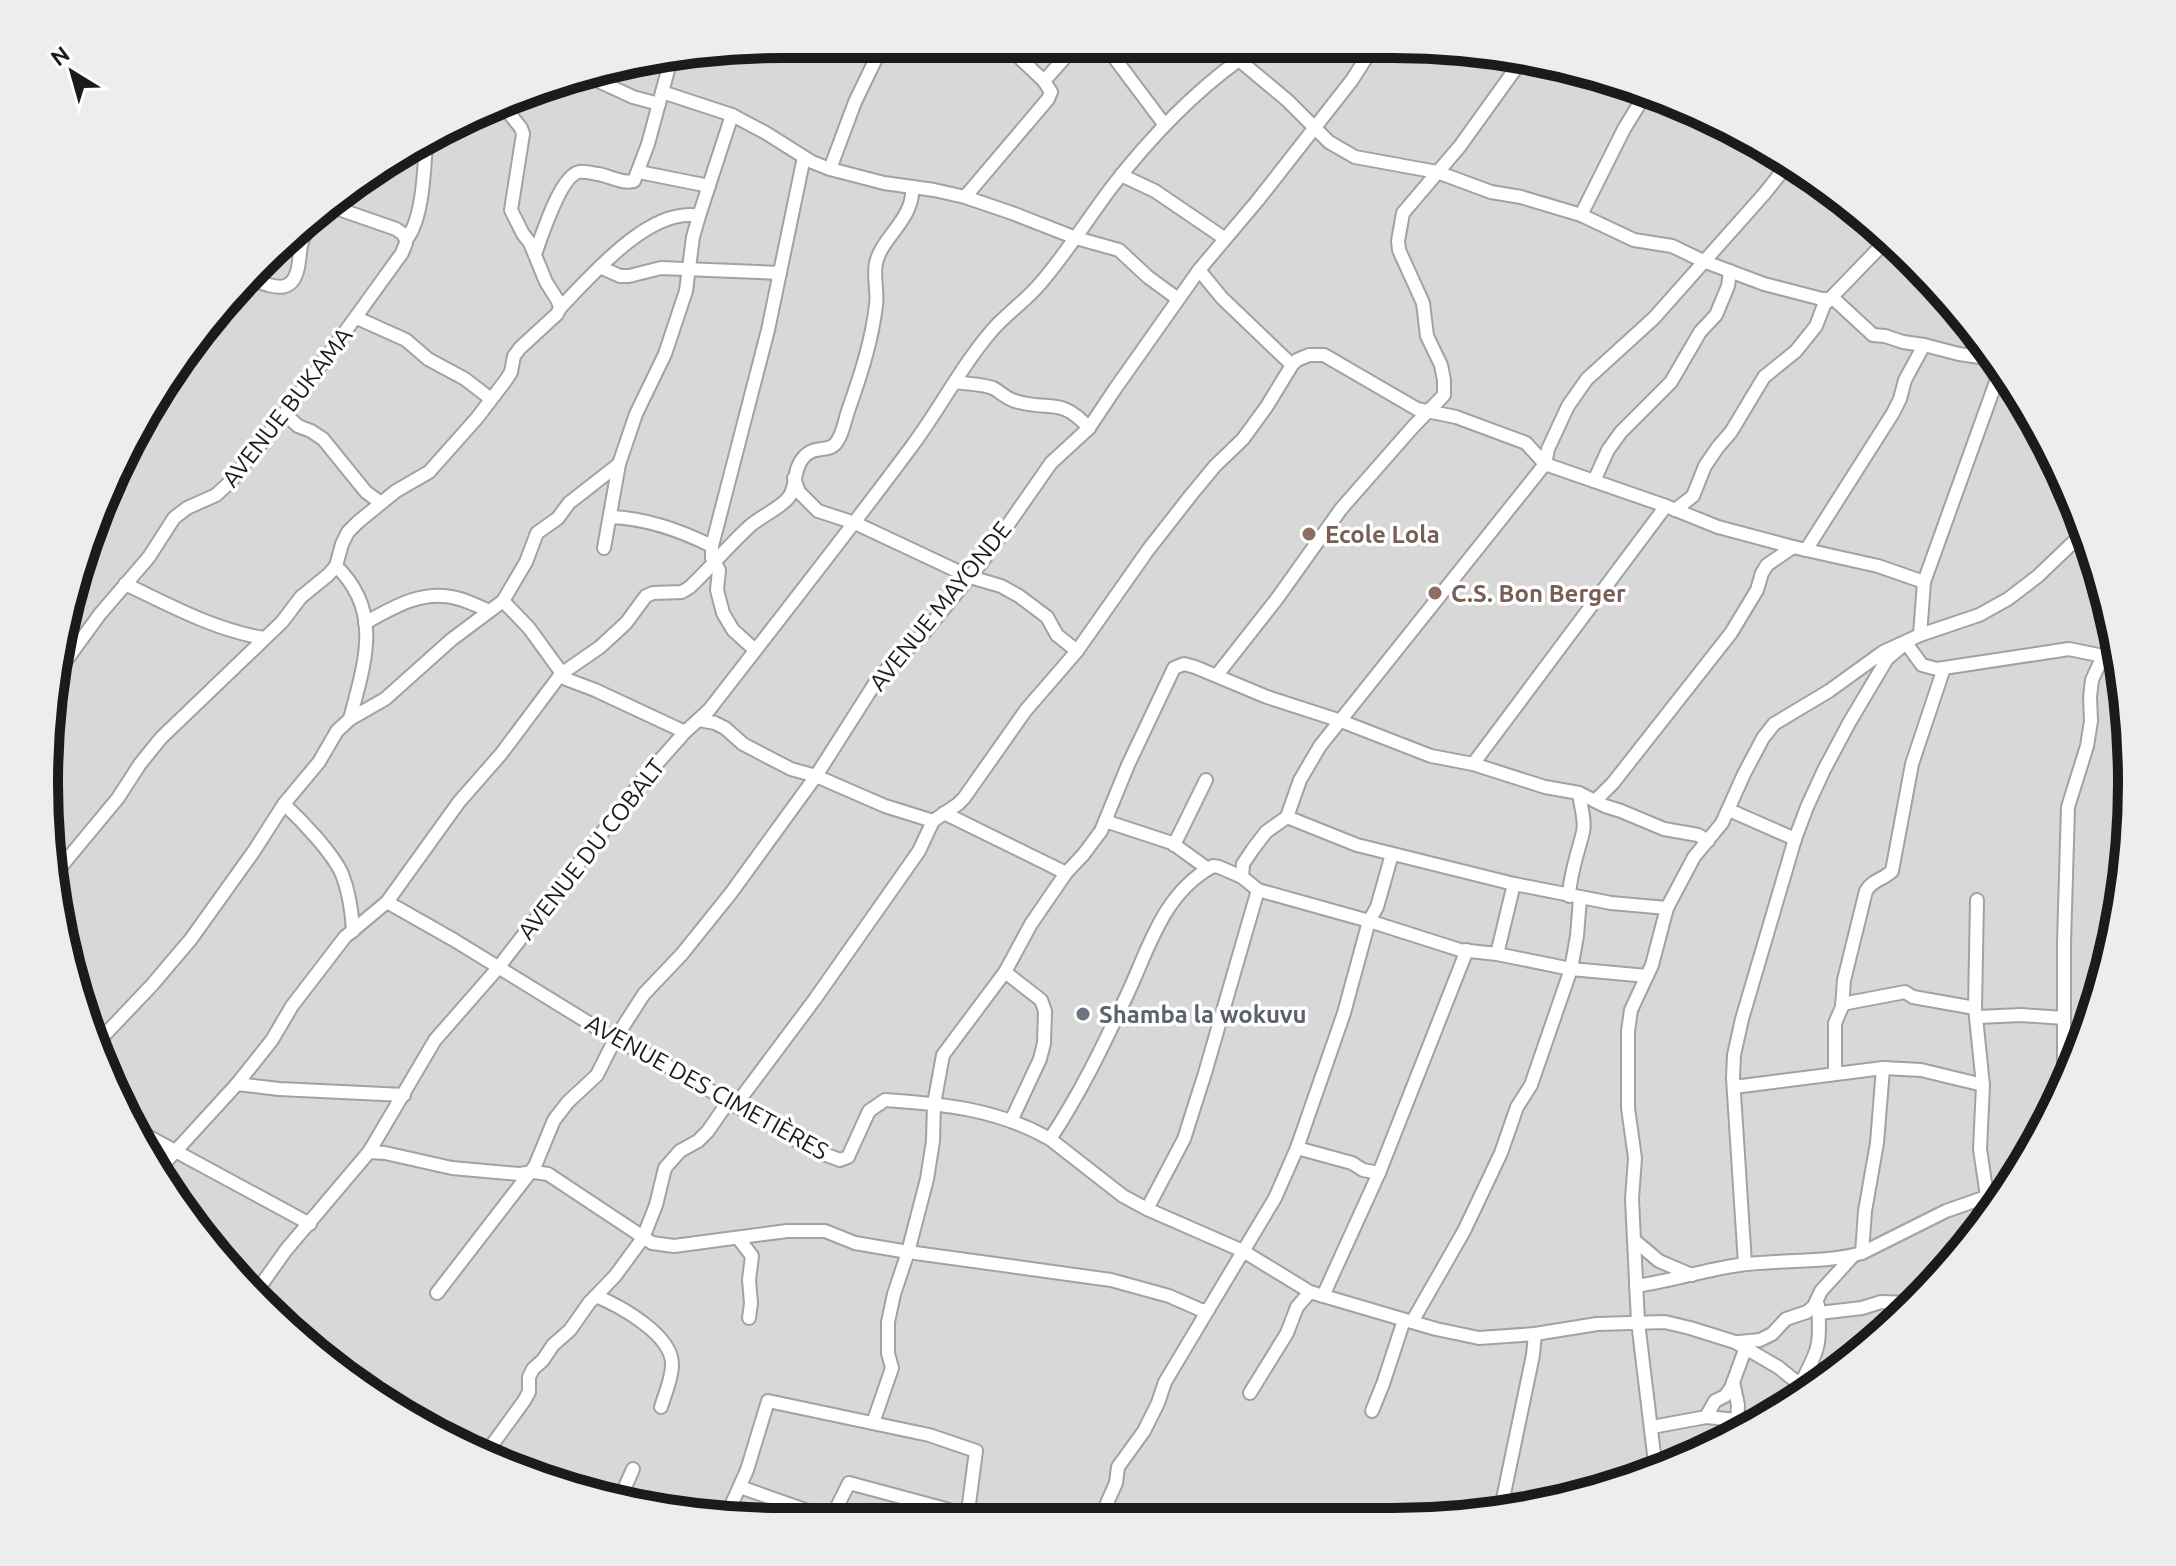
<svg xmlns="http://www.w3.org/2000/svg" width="2176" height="1566" font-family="Ubuntu,sans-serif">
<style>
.residential{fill:#d9d8d8}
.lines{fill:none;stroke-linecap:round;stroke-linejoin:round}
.minor-casing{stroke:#a2a2a2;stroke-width:16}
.minor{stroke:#fff;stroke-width:12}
.education-dot{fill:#8d6e63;stroke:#fff;stroke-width:3}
.worship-dot{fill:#6b7280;stroke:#fff;stroke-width:3}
.labels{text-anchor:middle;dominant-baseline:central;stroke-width:7;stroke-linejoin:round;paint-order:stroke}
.street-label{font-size:24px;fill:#1b1b1b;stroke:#fff}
.education-label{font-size:24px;font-weight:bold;fill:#785e54;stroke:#fff;text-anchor:start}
.worship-label{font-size:24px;font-weight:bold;fill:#5b616d;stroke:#fff;text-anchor:start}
.rim{fill:none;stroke:#1b1b1b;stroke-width:10}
</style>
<rect width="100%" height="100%" fill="#ece9e1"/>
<polygon class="residential" points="783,44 1393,44 1538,58 1763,143 1949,296 2033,414 2093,546 2126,687 2130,832 2107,975 2056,1110 1979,1233 1880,1339 1676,1466 1490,1516 735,1520 592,1497 457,1446 333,1369 227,1270 100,1066 50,879 58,639 120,457 227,296 373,168 591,69"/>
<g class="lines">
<g class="minor-casing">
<g id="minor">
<polyline points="843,44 876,59"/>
<polyline points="1104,44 1164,124"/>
<polyline points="1229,44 1239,60 1288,101 1329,142 1355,157 1437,172 1491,192 1521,197 1581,215 1634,240 1672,246 1703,261 1764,284 1822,299 1834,299 1873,335 1885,336 1903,342 1924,345 1959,354 1994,359"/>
<polyline points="580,75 594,79 633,97 659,104"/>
<polyline points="1044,81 1077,44"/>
<polyline points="662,92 732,115 766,133 812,162 830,169 884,183 934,190 965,197 1012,213 1076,238 1119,250 1148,277 1178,299"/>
<polyline points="830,169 855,102 883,44"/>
<polyline points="639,172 709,186"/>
<polyline points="1121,175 1155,191 1224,238"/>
<polyline points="1808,181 1813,184"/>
<polyline points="965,197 1048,99 1051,92 1044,81 1005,44"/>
<polyline points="330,206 396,229 403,234 406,240"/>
<polyline points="1581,215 1624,129 1643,98"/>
<path d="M535,254C542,236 560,176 579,172C584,171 592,173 598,174C610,176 622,184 634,181L648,144L671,59"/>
<polyline points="600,267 620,276 629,276 661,268 780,273"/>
<polyline points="1199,270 1222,298 1292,365"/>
<path d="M248,278C273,287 295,298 299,261C300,255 300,248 302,242C304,234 310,227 314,220"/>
<path d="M560,308C591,276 650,206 699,216"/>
<polyline points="357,318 406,340 428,359 465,379 491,399"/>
<path d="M956,382C967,384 982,384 993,388C1001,392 1005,398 1015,401C1051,412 1060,396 1089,428"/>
<polyline points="285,414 298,426 311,431 323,439 366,492 381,503"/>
<polyline points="794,478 799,492 818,511 855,523 970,577 1001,586 1019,596 1047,617 1057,635 1077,651"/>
<polyline points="1594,481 1608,450 1621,432 1671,382 1700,332 1716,315 1728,286 1730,271"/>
<polyline points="1675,510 1693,496 1705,466 1718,447 1731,432 1764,377 1796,351 1816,326 1824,305 1884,243"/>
<path d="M610,517C646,518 679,530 712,546"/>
<polyline points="604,548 619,464 636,414 665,354 686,291 693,237 699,216 732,115"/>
<polyline points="1806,550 1893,413 1900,399 1905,380 1924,345"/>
<path d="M336,566C384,612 364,664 350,719"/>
<path d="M125,584C170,605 214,630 264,638"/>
<polyline points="503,601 529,628 566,679 595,690 685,732"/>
<path d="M365,623C395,606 425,588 460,599C470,602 480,607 489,611"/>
<polyline points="1920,635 1924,582 2001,368"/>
<polyline points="755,650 733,630 723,613 717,590 719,570 712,558 712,546 768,330 804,157"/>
<path d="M57,670L65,662L100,614L149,557L174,518L187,508L216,495L230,482C292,407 345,332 402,253L406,243V240C423,219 424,171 426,144"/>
<polyline points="1217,675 1276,600 1341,509 1412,428 1444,395 1444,380 1441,365 1427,336 1423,303 1399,250 1398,241 1403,213 1460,146 1524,57"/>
<polyline points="699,720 715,723 725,728 743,744 791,769 816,776 885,806 933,821"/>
<polyline points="1473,764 1666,506"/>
<polyline points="1595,801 1613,783 1731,633 1757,590 1762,573 1767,565 1793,547"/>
<path d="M284,804C302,821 332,852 342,874C349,892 352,912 353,931"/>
<polyline points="1729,810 1795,839"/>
<polyline points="944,813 1066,873"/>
<polyline points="1287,817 1357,845 1514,884 1611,903 1667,908"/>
<polyline points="1105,821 1172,843 1208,869"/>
<polyline points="1174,845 1206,780"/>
<polyline points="1392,854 1377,907 1369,921 1460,950 1497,954 1514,884"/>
<polyline points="50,880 118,798 140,764 161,738 282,622 301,597 328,575 336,566 342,544 348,532 358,522 396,491 429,472 477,418 506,380 511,372 514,356 520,348 557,314 560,308 558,301 546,282 530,243 523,234 511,210 523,134 521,128 505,108"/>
<path d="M1569,896C1570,873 1578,853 1583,832C1586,820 1580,805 1579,793"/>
<polyline points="1977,900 1975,1008 1983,1085 1980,1149 1987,1196"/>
<path d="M387,902L454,940L615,1039L659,1061L813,1150L840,1160L848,1157L869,1111L885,1100C944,1104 997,1109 1050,1139L1123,1196L1147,1209L1243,1251L1310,1292L1436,1329L1479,1338L1535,1334L1597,1324L1665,1322L1690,1328L1735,1342L1778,1367L1803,1387"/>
<polyline points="1497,954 1571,969 1647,976"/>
<polyline points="1005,972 1041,1000 1045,1011 1044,1043 1040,1059 1011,1121"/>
<polyline points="1842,1004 1905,992 1913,997 1975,1008"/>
<polyline points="1978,1017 2021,1015 2064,1018"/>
<polyline points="95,1045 152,985 191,939 254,851 284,804 319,762 337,731 350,719 385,699 451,640 503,601 526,562 537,533 558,518 569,503 619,464"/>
<path d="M1835,1073V1023L1842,1007L1844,980L1866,891C1873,879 1883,880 1892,871L1912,764L1944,668"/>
<polyline points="237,1084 279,1089 404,1095"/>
<polyline points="1734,1087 1883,1068 1921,1070 1983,1085"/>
<polyline points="2064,1089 2064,943 2068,807 2087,746 2091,721 2090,697 2092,680 2103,656"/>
<polyline points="735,1106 815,999 919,851 933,821 958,804 964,798 1026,710 1077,651 1148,550 1191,495 1215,466 1243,439 1267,406 1292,365 1297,360 1309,355 1324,355 1417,409 1456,417 1526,443 1545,464 1666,506 1718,527 1793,547 1878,566 1924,582"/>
<polyline points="142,1133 310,1224"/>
<path d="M1050,1139C1080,1094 1103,1046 1126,997C1149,949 1162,894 1213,866L1219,867L1242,877"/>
<polyline points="1297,1148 1352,1163 1363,1170 1379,1173 1323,1296"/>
<polyline points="369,1152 385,1153 452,1168 519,1174 534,1172 548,1174 652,1243 674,1246 787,1231 825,1231 855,1243 908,1252 1111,1280 1169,1296 1201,1310 1208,1310 1275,1198 1297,1148 1344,1013 1369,921 1258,890 1242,877 1243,864 1253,849 1266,832 1287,817 1300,780 1320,746 1545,464 1548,449 1568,406 1587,379 1654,318 1765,193 1788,164"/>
<path d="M162,1166L237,1084L272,1040L292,1006L345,937L387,902L459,802L501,754L561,674L600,647L626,623L646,596L653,593L682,592L690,587C711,567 729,545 750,526C761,516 781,508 789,497C797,486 793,469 803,458C815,443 830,455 838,440C843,432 845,420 848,411C860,377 872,341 876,305C878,291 873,277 876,263C881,238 915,218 912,187"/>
<polyline points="1379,1173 1467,950"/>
<polyline points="1147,1209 1184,1139 1205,1073 1258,890"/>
<polyline points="738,1238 752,1256 749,1280 751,1303 749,1318"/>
<polyline points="1634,1240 1659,1261 1692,1275"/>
<polyline points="1862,1253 1865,1211 1877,1143 1883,1068"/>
<polyline points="1745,1264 1733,1078 1734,1055 1742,1019 1795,839 1807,807 1824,770 1849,723 1887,659 1906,643 1922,665 1937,669 2069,649 2103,656 2118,653"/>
<path d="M1636,1286C1671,1281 1704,1270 1739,1265C1780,1259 1821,1264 1862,1253L1946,1211L2006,1190"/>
<polyline points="437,1293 535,1166 554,1120 568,1102 597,1075 615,1039 644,994 682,954 731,893 816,776 879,677 924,633 982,562 1051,463 1089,428 1115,389 1199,270 1258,200 1352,80 1375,44"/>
<path d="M254,1295L286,1250L369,1152L435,1040L498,968L646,776L685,732L709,710C777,622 846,535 912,446C941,407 963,363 995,327C1009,312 1026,300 1039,285C1066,254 1087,220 1111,188C1149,139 1189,96 1239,60"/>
<path d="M596,1296C620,1306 673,1335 672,1365C672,1378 665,1394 661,1407"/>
<polyline points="1819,1313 1862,1308 1881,1302 1914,1303"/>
<polyline points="1412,1322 1464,1231 1501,1153 1517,1107 1531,1085 1571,969 1577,936 1580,898"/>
<polyline points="1739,1342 1760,1340 1772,1334 1786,1319 1807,1312 1814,1306 1821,1291 1852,1257"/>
<polyline points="1733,1382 1738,1405 1737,1420"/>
<path d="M1800,1385C1819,1349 1821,1345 1818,1305"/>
<polyline points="1250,1393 1287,1333 1297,1307 1310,1292"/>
<polyline points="1372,1411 1383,1384 1404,1320"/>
<polyline points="1706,1417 1747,1421"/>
<polyline points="873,1423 892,1368 888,1353 888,1322 894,1294 908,1252 927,1179 933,1141 934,1104 943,1055 1005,972 1031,924 1066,873 1083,855 1101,831 1128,765 1174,668 1184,664 1195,667 1267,697 1341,721 1431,756 1473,764 1545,787 1579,793 1605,806 1621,811 1664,829 1698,835 1708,841"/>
<polyline points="1652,1427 1706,1417 1715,1401 1725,1396 1731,1388 1746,1347"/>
<polyline points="484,1456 524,1401 529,1392 529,1377 533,1369 543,1360 553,1345 570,1330 589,1303 615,1276 643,1238 656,1205 665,1168 680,1151 698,1141 708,1131 728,1102"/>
<polyline points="1656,1471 1638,1322 1632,1199 1635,1158 1628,1108 1628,1031 1631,1010 1652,965 1667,908 1694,857 1722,823 1744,774 1763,738 1774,724 1829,691 1883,652 1920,635 1979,615 2008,599 2038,576 2086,530"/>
<polyline points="740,1487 831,1519 849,1483 968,1515"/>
<polyline points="619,1501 633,1469"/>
<polyline points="1500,1513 1533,1355 1535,1334"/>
<polyline points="1120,1518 1111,1513 1107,1503 1116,1483 1118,1467 1144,1431 1158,1403 1165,1382 1208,1310"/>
<polyline points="725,1519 747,1470 768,1401 929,1435 976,1451 967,1519"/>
</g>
</g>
<use href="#minor" class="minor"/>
</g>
<g class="education-dot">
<circle cx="1309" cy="534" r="8"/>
<circle cx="1435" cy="593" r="8"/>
</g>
<circle class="worship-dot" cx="1083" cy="1014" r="8"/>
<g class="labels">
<g class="street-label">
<text transform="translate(287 407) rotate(-52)">AVENUE BUKAMA</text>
<text transform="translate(940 606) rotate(-51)">AVENUE MAYONDE</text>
<text transform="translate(591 849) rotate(-52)">AVENUE DU COBALT</text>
<text transform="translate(707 1087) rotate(29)">AVENUE DES CIMETIÈRES</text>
</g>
<g class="education-label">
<text x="1325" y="534">Ecole Lola</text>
<text x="1451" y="593">C.S. Bon Berger</text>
</g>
<g class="worship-label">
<text x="1099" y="1014">Shamba la wokuvu</text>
</g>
</g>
<path d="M0 0H2176V1566H0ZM783 58H1393A725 725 0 0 1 2118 783V783A725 725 0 0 1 1393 1508H783A725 725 0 0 1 58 783V783A725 725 0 0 1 783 58Z" fill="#ededed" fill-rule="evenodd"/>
<path class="rim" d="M783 58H1393A725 725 0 0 1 2118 783V783A725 725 0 0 1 1393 1508H783A725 725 0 0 1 58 783V783A725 725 0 0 1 783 58Z"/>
<g transform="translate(72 72) rotate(323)" stroke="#ffffff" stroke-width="6" paint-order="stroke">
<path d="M0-6L14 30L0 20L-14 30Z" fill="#1b1b1b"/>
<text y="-12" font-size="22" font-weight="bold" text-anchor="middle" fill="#1b1b1b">N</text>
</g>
</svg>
